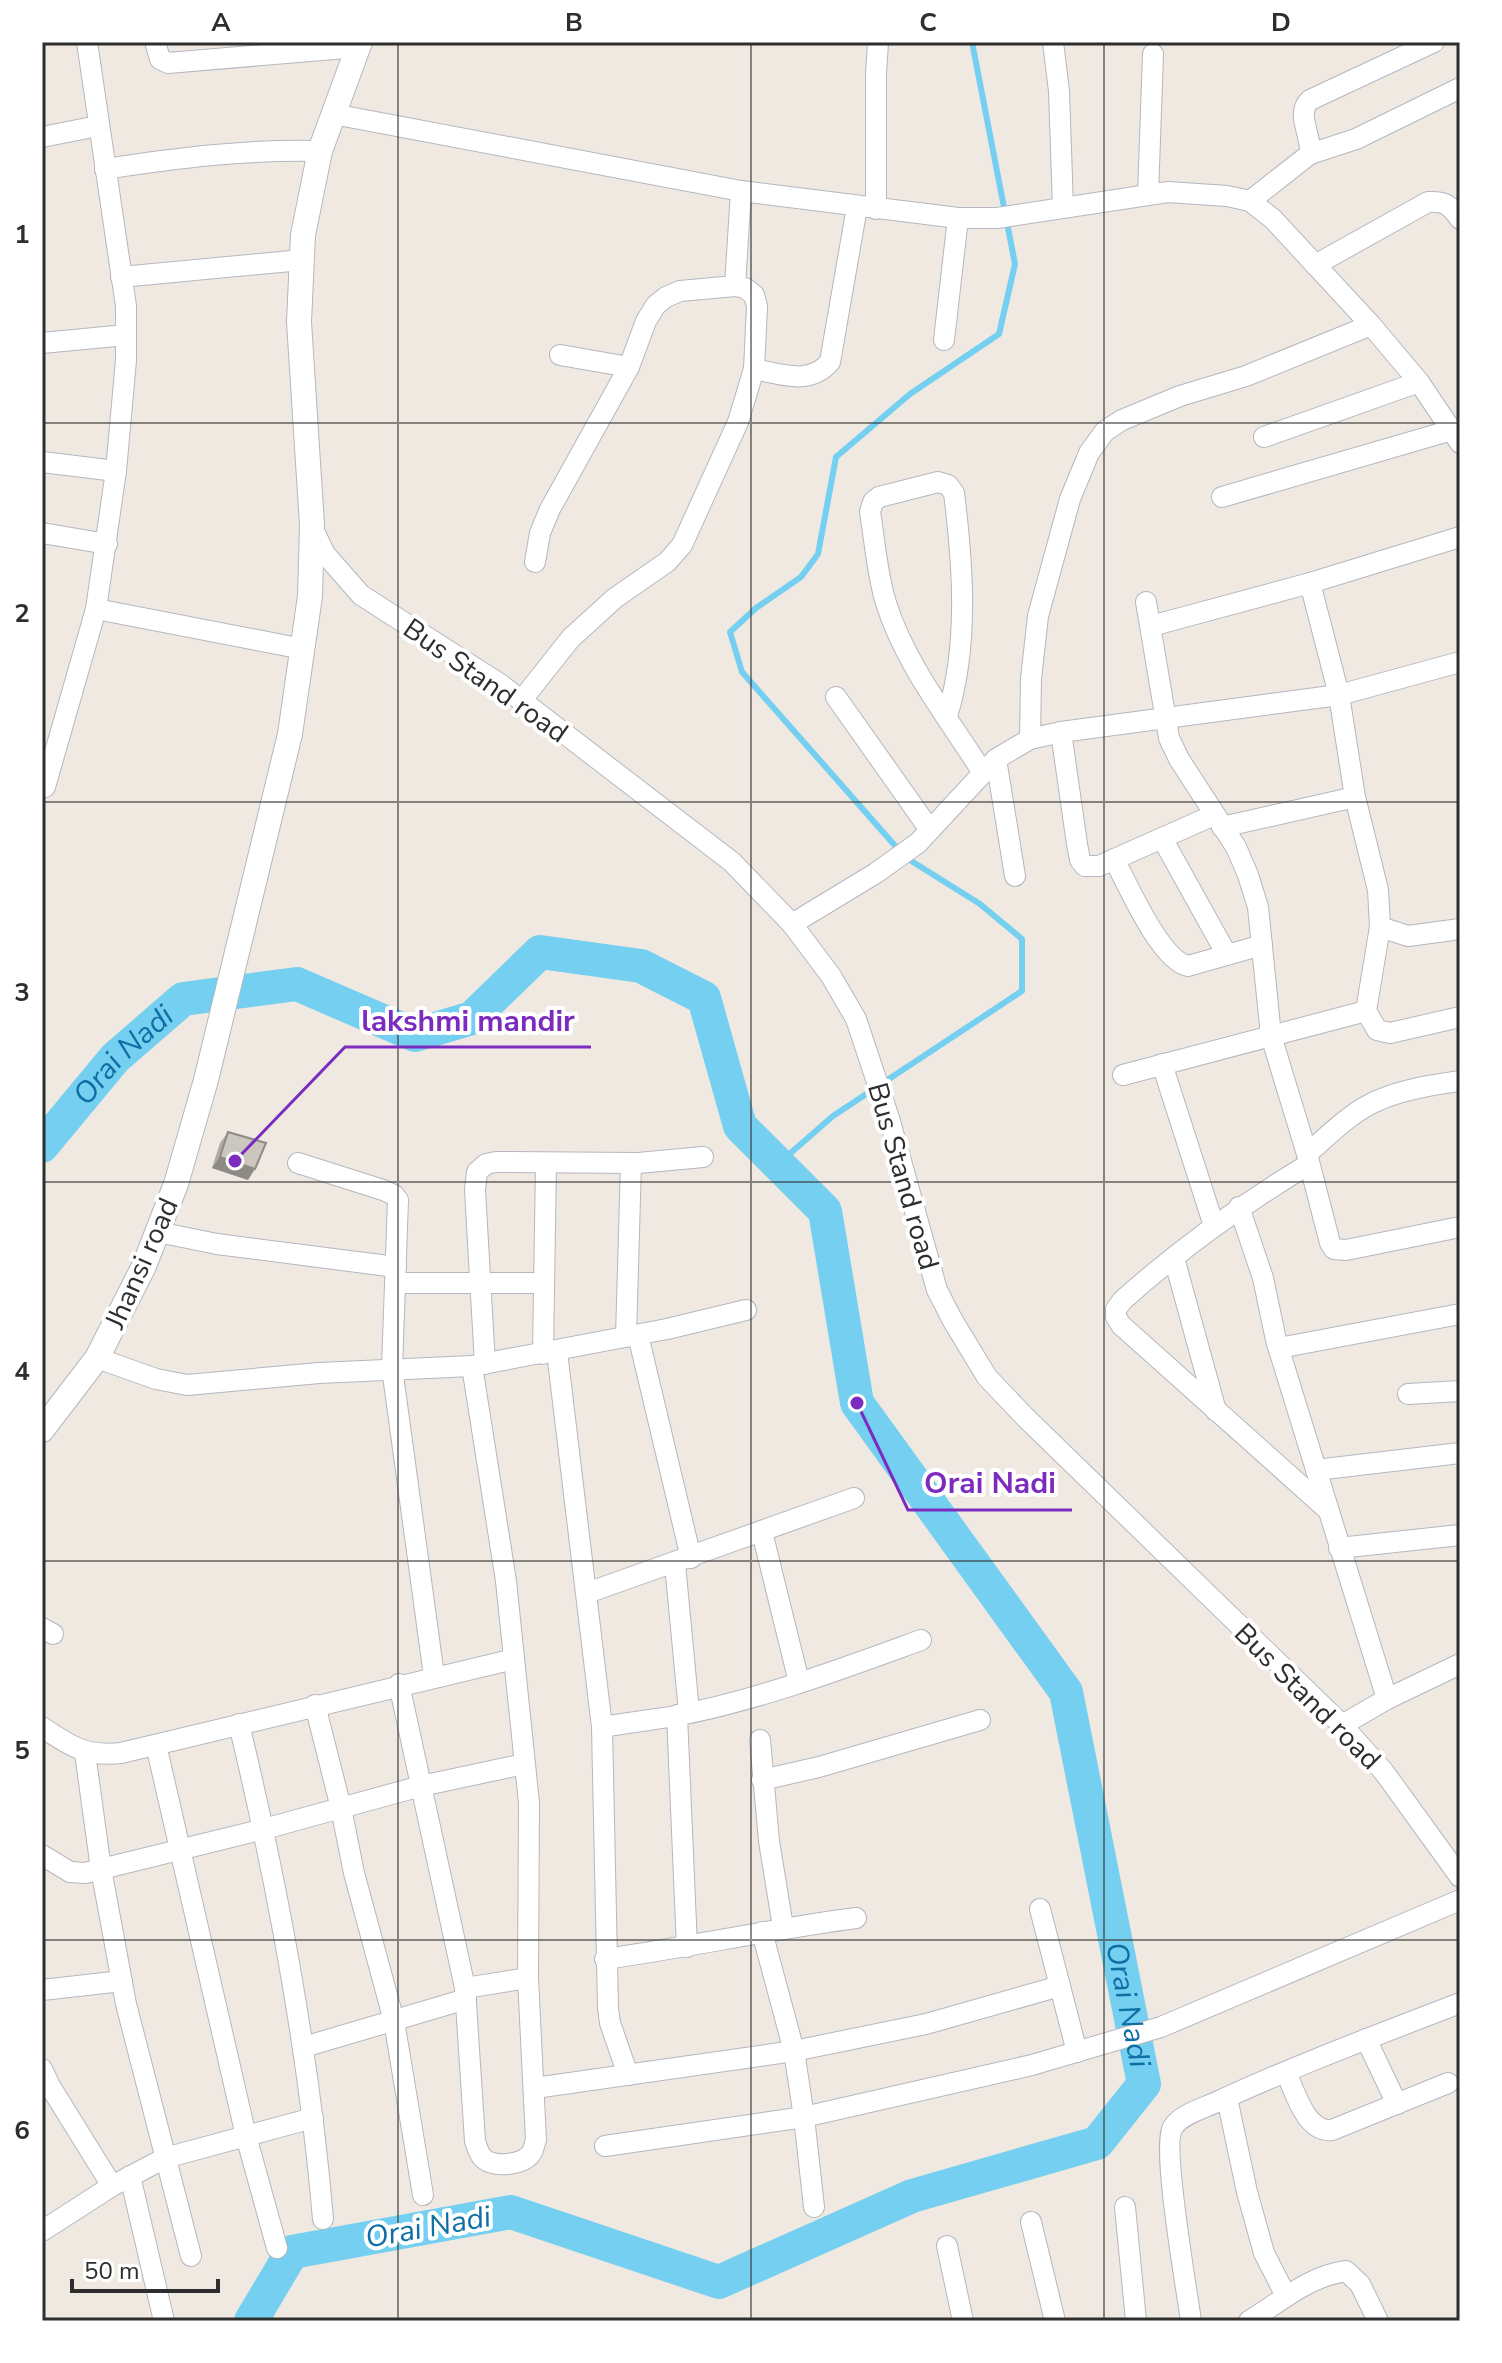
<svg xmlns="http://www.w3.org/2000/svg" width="1502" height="2363" viewBox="0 0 1502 2363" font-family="'Nunito Sans',sans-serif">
<rect width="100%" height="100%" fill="#efe9e1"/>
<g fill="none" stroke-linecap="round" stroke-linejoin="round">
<!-- stream -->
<polyline stroke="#75cff0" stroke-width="6" points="778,1164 833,1116 1022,991 1022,939 980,904 905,857 742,672 730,632 756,608 801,577 818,554 836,457 910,394 999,334 1015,264 972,42"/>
<!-- river -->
<path stroke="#75cff0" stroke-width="34" id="s1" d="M 42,1146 L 115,1058 L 183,999 L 297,984 L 415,1035 L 472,1018 L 540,952 L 641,966 L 704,998 L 740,1126 L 825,1211 L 857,1403 L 1066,1692 L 1144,2084 L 1097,2143 L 912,2196 L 719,2282 L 511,2212 L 292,2252 L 251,2321"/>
<defs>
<g id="minor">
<polyline points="155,42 160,59 168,63 358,47"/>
<polyline points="1053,42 1059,91 1063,208"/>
<polyline points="333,114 741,191 958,218 997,218 1168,192 1227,196 1250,201 1273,219 1371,325 1419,382 1460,443"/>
<polyline points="42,137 98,126"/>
<polyline points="1310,154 1356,139 1460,88"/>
<path d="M 105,169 C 177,158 247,149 320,151"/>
<polyline points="1148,195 1153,54"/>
<path d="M 1250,201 L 1310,154 C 1312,135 1295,114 1310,100 L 1434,42"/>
<polyline points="876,209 876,74 878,42"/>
<path d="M 1315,265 L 1428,202 C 1445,201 1450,205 1460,219"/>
<polyline points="121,277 302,260"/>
<polyline points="735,286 741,191"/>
<polyline points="944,340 958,218"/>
<polyline points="42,343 126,335"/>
<polyline points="560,355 629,367"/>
<path d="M 754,369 C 781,374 809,386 830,362 L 857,207"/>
<polyline points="1264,437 1419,382"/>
<polyline points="42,462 116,471"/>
<polyline points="1222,497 1452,430"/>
<polyline points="312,527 325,554 361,595 500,684 732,862 792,924 831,976 856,1019 889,1118 937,1290 953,1321 987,1377 1025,1417 1342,1725 1384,1772 1460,1877"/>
<polyline points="42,533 107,544"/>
<polyline points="1310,583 1339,695 1355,797 1378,890 1380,927 1366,1011 1377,1030 1390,1033 1460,1017"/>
<polyline points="1146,602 1169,738 1179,759 1236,847 1248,875 1258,907 1271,1036 1307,1154 1330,1243 1334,1249 1346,1250 1460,1227"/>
<polyline points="96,609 303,649"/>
<polyline points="1151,626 1310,583 1460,537"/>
<polyline points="836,697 930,830"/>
<polyline points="521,701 571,638 615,598 667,562 682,545 738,422 754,369 757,306 754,295 745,288 735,286 680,291 666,297 656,305 646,321 629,367 550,509 540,533 535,562"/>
<path d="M 947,716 C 969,646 963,565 954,493 L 948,485 L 938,482 L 879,497 L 873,502 L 870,512 C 875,542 877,574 886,603 C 905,664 949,719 983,773"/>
<polyline points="1061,732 1077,844 1080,860 1085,866 1099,866 1214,815"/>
<polyline points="1030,739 1031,679 1038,616 1070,499 1089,453 1105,431 1122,420 1180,396 1246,376 1371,325"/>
<polyline points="996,759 1015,876"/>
<polyline points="45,787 96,609 116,471 126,360 126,306 87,42"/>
<polyline points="1222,827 1355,797"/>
<polyline points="1162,838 1227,955"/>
<path d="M 1114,859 C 1128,885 1160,960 1188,966 L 1262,945"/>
<polyline points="792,924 876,873 918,843 996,759 1030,739 1061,732 1339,695 1460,662"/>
<polyline points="1380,927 1408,936 1460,929"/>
<polyline points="1162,1064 1214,1226"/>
<polyline points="1123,1075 1366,1011"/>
<path d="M 1307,1154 C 1329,1135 1352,1111 1379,1100 C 1404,1089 1433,1085 1460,1081"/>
<polyline points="298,1163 383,1190 394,1195 398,1200 392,1368 434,1676"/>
<path d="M 1309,1164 C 1243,1204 1181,1248 1123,1300 L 1116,1309 L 1116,1317 L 1121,1325 L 1328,1510"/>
<polyline points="1239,1207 1263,1278 1276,1340 1387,1699"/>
<polyline points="158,1232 217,1244 396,1267"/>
<polyline points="1174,1258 1216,1411"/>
<polyline points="395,1283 544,1283"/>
<polyline points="638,1335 691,1558"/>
<polyline points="626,1337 631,1163"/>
<polyline points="1279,1348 1460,1314"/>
<polyline points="557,1352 602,1727 608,2008 610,2023 628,2075"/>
<polyline points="543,1354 546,1163"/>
<polyline points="97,1358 156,1379 187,1385 319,1373 472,1366 667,1329 746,1310"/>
<polyline points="485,1364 475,1190 477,1172 486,1164 496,1162 638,1163 703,1157"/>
<polyline points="1408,1394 1460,1391"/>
<polyline points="1316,1470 1460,1453"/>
<polyline points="762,1532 799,1682"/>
<polyline points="1339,1548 1460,1535"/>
<polyline points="675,1564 689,1712"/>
<polyline points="587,1593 854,1498"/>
<polyline points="42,1628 53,1634"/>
<path d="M 399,1684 L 465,1988 L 475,2141 C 477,2147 479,2155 484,2159 C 495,2168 525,2165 532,2152 C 534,2149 534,2144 536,2140 L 528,1978 L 529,1803 L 506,1581 L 472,1366"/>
<polyline points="315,1705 341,1808 354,1873 394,2021 423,2195"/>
<polyline points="677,1715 687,1947"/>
<path d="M 239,1724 C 278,1887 309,2052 323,2219"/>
<polyline points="1342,1725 1387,1699 1460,1664"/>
<path d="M 42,1727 C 70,1746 86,1757 121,1753 L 514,1659"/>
<path d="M 602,1727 C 627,1723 651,1720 675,1716 C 759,1700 841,1669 921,1640"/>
<polyline points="760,1740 769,1841 783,1927"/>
<polyline points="156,1745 246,2136 277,2248"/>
<polyline points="85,1753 101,1869 126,2004 191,2256"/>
<polyline points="762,1780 819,1767 980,1720"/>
<polyline points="42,1855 70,1872 85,1873 264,1829 421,1786 524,1764"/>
<polyline points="1040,1909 1077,2052"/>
<polyline points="762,1932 794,2051 804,2117 814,2207"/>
<path d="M 605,1959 C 689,1947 772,1929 856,1918"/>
<polyline points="465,1988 528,1978"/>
<polyline points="42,1990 122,1981"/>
<polyline points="1366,2039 1397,2104"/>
<polyline points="304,2047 466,1999"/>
<polyline points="42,2069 50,2086 112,2186"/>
<path d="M 1286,2072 C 1295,2092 1306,2133 1332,2130 L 1448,2083"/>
<polyline points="535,2088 794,2051 926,2024 1060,1986"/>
<polyline points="1227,2098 1247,2192 1264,2253 1286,2296"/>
<polyline points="605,2146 804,2117 1032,2065 1161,2027 1460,1900"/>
<polyline points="130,2176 164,2321"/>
<polyline points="1125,2207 1136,2321"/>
<polyline points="1031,2222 1055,2321"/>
<polyline points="42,2231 112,2186 165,2158 313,2118"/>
<polyline points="947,2246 963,2321"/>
<path d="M 1191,2321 C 1187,2291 1161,2145 1173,2127 C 1182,2113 1208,2107 1221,2100 C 1299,2064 1380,2034 1460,2003"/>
<path d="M 1249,2321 C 1280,2302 1309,2276 1346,2271 L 1360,2284 L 1378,2321"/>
</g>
<polyline id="tertiary" points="42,1430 97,1358 144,1266 176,1184 206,1080 290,734 310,596 312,525 299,322 303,235 320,151 360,42"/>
</defs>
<!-- minor casing -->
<use href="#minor" stroke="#b4b7c1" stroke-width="22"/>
<!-- tertiary casing -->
<use href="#tertiary" stroke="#b4b7c1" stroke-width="26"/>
<!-- minor -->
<use href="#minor" stroke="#fff" stroke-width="20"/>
<!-- tertiary -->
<use href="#tertiary" stroke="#fff" stroke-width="24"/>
</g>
<!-- wall -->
<polygon fill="#afaba4" points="228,1132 248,1180 212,1168 220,1143"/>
<!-- shaded-wall -->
<polygon fill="#8e8b86" points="220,1157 255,1169 248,1180 212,1168"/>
<!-- building -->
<polygon fill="#cbc7bf" stroke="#8e8b86" stroke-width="2" points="228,1132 266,1143 255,1169 220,1157"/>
<!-- grid -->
<path fill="none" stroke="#2e2e2e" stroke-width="2" stroke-opacity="0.55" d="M 398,42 L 398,2321M 751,42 L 751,2321M 1104,42 L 1104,2321M 42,423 L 1460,423M 42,802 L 1460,802M 42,1182 L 1460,1182M 42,1561 L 1460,1561M 42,1940 L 1460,1940"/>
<g text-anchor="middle" stroke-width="8" stroke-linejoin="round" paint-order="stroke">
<!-- street labels -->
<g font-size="28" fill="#2e2e2e" stroke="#fff">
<text transform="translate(486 680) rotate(35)" y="10">Bus Stand road</text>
<text transform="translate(904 1176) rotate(74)" y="10">Bus Stand road</text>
<text transform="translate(141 1263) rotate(-66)" y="10">Jhansi road</text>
<text transform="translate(1308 1696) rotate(45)" y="10">Bus Stand road</text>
</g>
<!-- water labels -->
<g font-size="30" font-style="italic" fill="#0d6fa3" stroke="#fff">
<text dy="10" stroke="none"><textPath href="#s1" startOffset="122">Orai Nadi</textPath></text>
<text dy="10" stroke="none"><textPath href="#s1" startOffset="1898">Orai Nadi</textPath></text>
<text transform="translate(428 2227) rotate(-10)" y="10">Orai Nadi</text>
</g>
</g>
<!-- callouts -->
<path fill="none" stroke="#7b2cbf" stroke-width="3" d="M235 1161L345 1047H591M857 1403L908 1510H1072"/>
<g fill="#7b2cbf" stroke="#fff" stroke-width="3">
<circle cx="235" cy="1161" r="8"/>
<circle cx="857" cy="1403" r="8"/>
</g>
<g font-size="30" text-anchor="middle" font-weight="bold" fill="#7b2cbf" stroke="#fff" stroke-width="8" stroke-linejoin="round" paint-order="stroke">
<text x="468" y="1031">lakshmi mandir</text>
<text x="990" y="1493">Orai Nadi</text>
</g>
<!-- border -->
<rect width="1502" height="2363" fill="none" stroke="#ffffff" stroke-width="88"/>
<!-- scale -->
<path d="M72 2279v12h146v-12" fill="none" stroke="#2e2e2e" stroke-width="4"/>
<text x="84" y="2279" font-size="24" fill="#2e2e2e" stroke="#ffffff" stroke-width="6" paint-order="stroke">50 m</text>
<rect x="44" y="44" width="1414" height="2275" fill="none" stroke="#2e2e2e" stroke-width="3"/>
<g font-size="26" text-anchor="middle" font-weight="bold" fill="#2e2e2e">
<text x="221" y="31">A</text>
<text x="574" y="31">B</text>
<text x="928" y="31">C</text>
<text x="1281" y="31">D</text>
<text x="22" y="243">1</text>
<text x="22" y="622">2</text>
<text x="22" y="1001">3</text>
<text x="22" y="1380">4</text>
<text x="22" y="1759">5</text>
<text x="22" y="2139">6</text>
</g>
</svg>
